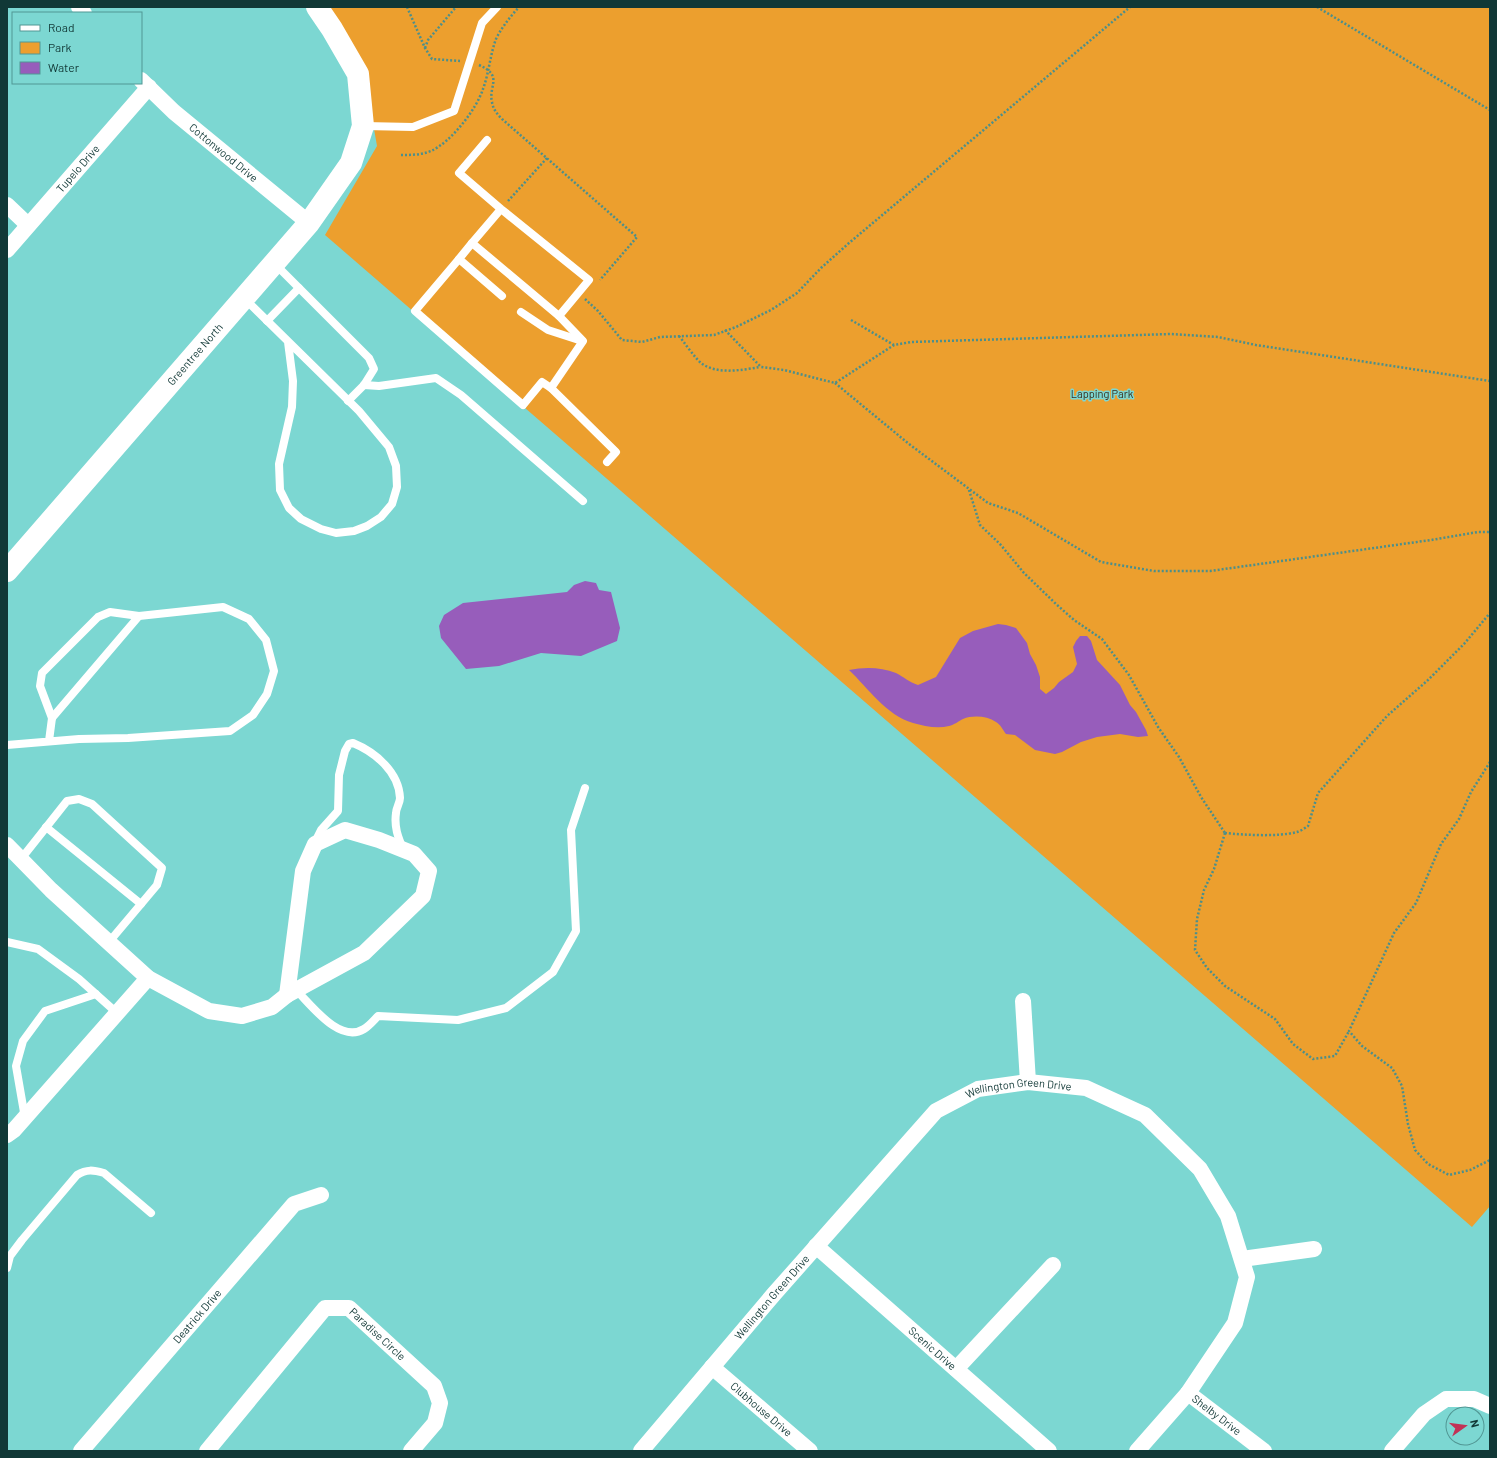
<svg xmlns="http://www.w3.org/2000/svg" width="1497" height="1458" viewBox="0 0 1497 1458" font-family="Barlow,sans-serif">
<rect width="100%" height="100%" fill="#7cd7d2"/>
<!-- green -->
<polygon fill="#ec9f2e" points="322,7 1490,7 1490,1206 1472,1227 325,235 377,146 366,83"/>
<!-- water -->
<g fill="#975dbb">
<polygon points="585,581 596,583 599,590 611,592 620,628 617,641 581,656 541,653 499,666 466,669 441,638 439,626 444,615 463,603 567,592 574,585"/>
<path d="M 998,624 L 1006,625 L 1016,628 L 1027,643 L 1030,654 L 1036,665 L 1040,677 L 1040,689 L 1046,694 L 1054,688 L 1059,682 L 1073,672 L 1077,664 L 1073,647 L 1076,641 L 1080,636 L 1087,636 L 1091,641 L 1097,660 L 1120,685 L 1130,705 L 1136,712 L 1146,730 L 1148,736 L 1138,737 L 1120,734 L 1097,737 L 1081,742 L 1062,752 L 1055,754 L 1035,750 L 1015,735 L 1006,734 C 1003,730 1000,724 996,722 C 987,716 973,715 963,719 C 959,721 954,725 949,726 C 937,729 924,726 913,723 C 886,715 868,688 849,670 C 864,667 881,667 896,673 C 904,677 909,682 918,685 L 936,677 L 960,638 L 973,631 Z"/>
</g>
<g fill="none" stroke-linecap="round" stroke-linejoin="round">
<!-- path -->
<g stroke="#4c8f8b" stroke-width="2.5" stroke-dasharray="2 2" stroke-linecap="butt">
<polyline points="407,7 425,48 432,59 460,61"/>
<polyline points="1317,7 1490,110"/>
<polyline points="425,48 428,40 456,7"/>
<path d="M 479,65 C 504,76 488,86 492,102 C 493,109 497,114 502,119 L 637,237 L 600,280"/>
<path d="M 401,155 C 411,155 421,155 431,151 C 451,142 476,110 483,89 C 489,73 490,55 496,39 C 502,27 510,17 519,7"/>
<polyline points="508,201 547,158"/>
<polyline points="585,299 598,311 622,340 642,342 660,337 714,335 736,327 771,310 797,293 821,268 849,243 1130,7"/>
<polyline points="851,320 894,345 911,342 1171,334 1218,337 1256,345 1490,381"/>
<polyline points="725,330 761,367 784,370 835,383 894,345"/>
<path d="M 679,336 C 684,342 695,358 701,363 C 717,375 742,370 760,367"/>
<polyline points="835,383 909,444 988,503 1018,513 1101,562 1154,571 1210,571 1431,540 1478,532 1490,532"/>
<polyline points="969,490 980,525 1000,544 1024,573 1056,604 1074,620 1102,639 1129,675 1158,727 1179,757 1201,797 1225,833"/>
<polyline points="1490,762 1471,792 1459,819 1441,844 1416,903 1394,933 1349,1031 1362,1046 1392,1068 1402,1086 1408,1124 1415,1150 1428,1164 1449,1175 1470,1170 1490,1160"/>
<path d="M 1225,833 C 1245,835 1278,837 1297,832 C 1301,831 1305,828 1308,826 L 1318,793 L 1387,716 L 1428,680 L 1464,644 L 1490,613"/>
<polyline points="1225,833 1214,869 1204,890 1197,919 1195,950 1207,968 1225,986 1275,1019 1293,1044 1313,1059 1335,1056 1349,1031"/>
</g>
<!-- lane -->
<g stroke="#fff" stroke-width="8">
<polyline points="364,126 413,127 454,111 482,23 497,7"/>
<polyline points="487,140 459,173 501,209 589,280 559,316 472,243 501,209"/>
<polyline points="472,243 459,259 502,296"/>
<polyline points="459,259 415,311 523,405 542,382 551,388 616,452 607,462"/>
<polyline points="275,264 369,358 374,369 364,385 348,401"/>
<polyline points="245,299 359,411 389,447 396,466 397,487 392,504 381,517 367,526 354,531 336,533 321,529 301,519 289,508 280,490 279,464 292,407 293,381 288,342"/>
<polyline points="521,312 548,330 582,341"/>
<polyline points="267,321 299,288"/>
<polyline points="364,385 379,386 436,378 461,395 583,501"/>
<polyline points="551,388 583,341 559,316"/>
<polyline points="52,718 40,686 42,673 98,617 110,612 139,616"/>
<polyline points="7,745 79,739 128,738 230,731 253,715 267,694 274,671 266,640 249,619 223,607 139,616 52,718 49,741"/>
<polyline points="46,827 141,904"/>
<path d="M 315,842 L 321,830 L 338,811 L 339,775 L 345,751 L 349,744 L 353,743 C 375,752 399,772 400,798 C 400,803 396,808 396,813 C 394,827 398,837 403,849"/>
<polyline points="21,859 67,801 79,799 92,804 162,868 157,885 109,942"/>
<polyline points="7,942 38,949 79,979 117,1013"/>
<path d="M 296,990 C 312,1006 340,1044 364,1029 C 369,1026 374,1020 378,1016 L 458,1020 L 506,1008 L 553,972 L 576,931 L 571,830 L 585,788"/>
<polyline points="25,1118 16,1066 23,1041 45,1011 96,994"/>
<path d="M 7,1268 L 10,1256 L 22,1240 L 77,1175 C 87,1169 93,1170 104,1173 L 151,1213"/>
</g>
<!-- street -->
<g stroke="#fff" stroke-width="16">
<polyline points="79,7 84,13"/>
<path id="s1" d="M 141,80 L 174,112 L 309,223"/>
<polyline points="7,205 28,225"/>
<path id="s2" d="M 7,250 L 149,87"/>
<polygon points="345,830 379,840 414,854 429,871 423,896 364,953 287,995 303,871 315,844"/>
<polyline points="7,845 51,890 148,978 209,1011 242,1016 272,1007 287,995"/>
<polyline points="1023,1001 1028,1082"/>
<polyline points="7,1135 14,1130 148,978"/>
<path id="s3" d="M 816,1246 L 1049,1451"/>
<polyline points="1242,1259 1314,1249"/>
<path id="s4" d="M 712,1367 L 810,1451"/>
<polyline points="956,1369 1053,1265"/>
<path id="s5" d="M 1188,1393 L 1264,1451"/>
<path id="s6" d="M 81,1451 L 294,1204 L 321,1195"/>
<path id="s7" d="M 207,1451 L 325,1308 L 349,1308 L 434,1386 L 440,1403 L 435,1423 L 411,1451"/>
<path id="s8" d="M 641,1451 L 774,1294 L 936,1111 L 978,1089 L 1028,1082 L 1086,1088 L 1145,1115 L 1200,1169 L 1228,1216 L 1247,1277 L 1235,1323 L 1188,1393 L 1137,1451"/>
<polyline points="1392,1451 1424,1414 1446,1399 1474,1399 1490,1406"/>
</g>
<!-- secondary -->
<path stroke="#fff" stroke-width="22" id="s9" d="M 7,571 L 309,223 L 351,163 L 363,126 L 358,74 L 332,29 L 317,7"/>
</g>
<g text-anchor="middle" stroke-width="3" stroke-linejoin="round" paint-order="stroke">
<!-- street labels -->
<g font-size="11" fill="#113836" stroke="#7cd7d2">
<text dy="4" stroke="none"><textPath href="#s1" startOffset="110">Cottonwood Drive</textPath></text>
<text dy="4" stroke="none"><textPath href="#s2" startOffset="108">Tupelo Drive</textPath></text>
<text dy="4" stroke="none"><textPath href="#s9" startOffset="287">Greentree North</textPath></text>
<text dy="4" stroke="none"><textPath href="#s8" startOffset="538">Wellington Green Drive</textPath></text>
<text dy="4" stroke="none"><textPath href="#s8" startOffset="202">Wellington Green Drive</textPath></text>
<text dy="4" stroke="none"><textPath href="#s6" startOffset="178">Deatrick Drive</textPath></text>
<text dy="4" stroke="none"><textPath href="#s7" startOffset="248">Paradise Circle</textPath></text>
<text dy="4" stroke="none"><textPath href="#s3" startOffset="155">Scenic Drive</textPath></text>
<text dy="4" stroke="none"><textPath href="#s4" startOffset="65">Clubhouse Drive</textPath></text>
<text dy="4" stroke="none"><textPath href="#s5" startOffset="36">Shelby Drive</textPath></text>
</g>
<!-- park labels -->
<g font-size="11" fill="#3b2c1b" stroke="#7cd7d2">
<text x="1102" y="398">Lapping Park</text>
</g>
</g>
<!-- border -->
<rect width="1497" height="1458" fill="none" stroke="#113836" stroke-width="16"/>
<!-- legend -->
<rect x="12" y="12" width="130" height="72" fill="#7cd7d2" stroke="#519794"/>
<rect x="20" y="25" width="20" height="6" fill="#ffffff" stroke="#519794"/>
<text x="48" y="32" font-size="12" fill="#113836">Road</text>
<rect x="20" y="42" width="20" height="12" fill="#ec9f2e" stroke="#519794"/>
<text x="48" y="52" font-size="12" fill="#113836">Park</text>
<rect x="20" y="62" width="20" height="12" fill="#975dbb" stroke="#519794"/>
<text x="48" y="72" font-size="12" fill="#113836">Water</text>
<!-- north arrow -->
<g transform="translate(1465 1426) rotate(76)"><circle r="19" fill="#7cd7d2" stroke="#519794"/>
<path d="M0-3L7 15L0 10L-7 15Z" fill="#c23256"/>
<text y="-6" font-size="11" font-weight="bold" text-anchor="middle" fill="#113836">N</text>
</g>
</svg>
